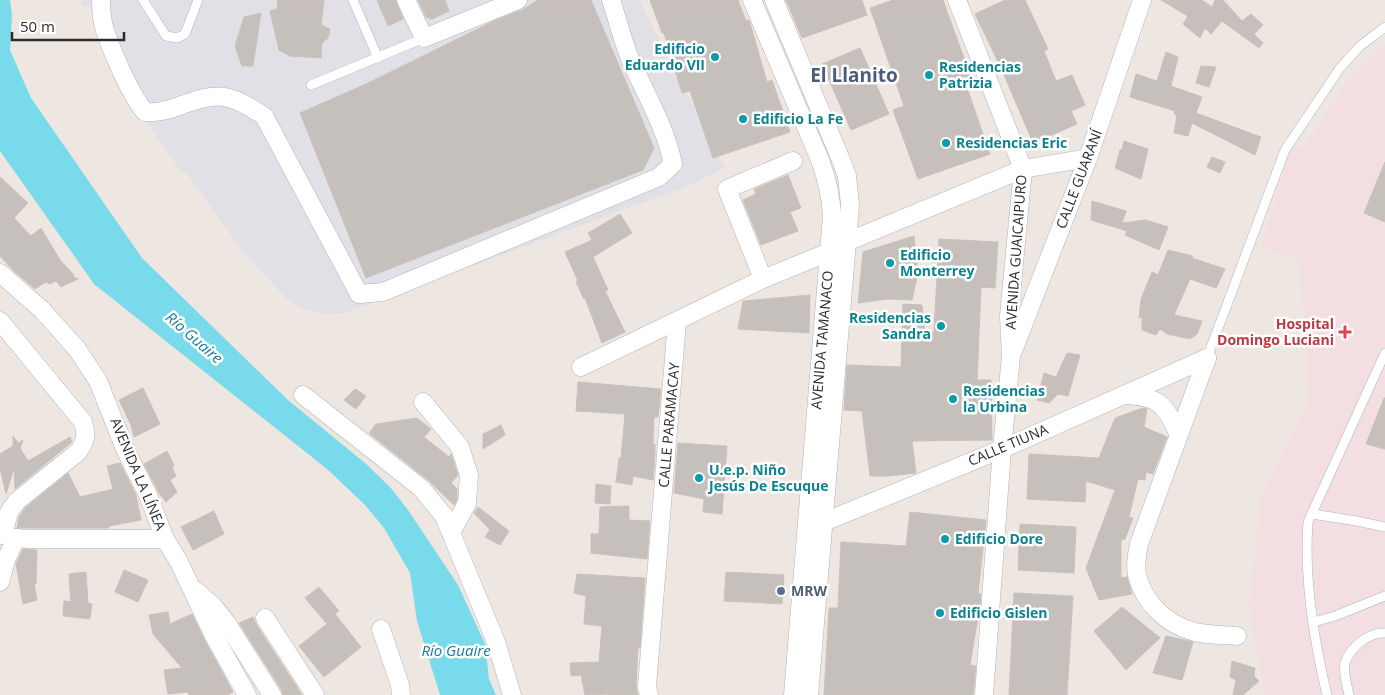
<svg xmlns="http://www.w3.org/2000/svg" width="1385" height="695" viewBox="0 0 1385 695" font-family="'Open Sans',sans-serif">
<rect width="100%" height="100%" fill="#eee6e0"/>
<!-- industrial -->
<polygon fill="#e1e0e7" points="82,0 639,0 725,168 693,184 345,313 324,314 300,308 285,297 241,249 188,175 178,167 144,118 97,7 82,6"/>
<!-- medical -->
<polygon fill="#f3dee2" points="1385,46 1385,695 1265,695 1249,605 1262,493 1309,404 1300,261 1261,246 1289,153 1307,143 1346,83 1376,51"/>
<!-- water -->
<polygon fill="#78daea" points="0,0 10,0 12,15 10,50 31,98 142,258 288,400 365,463 390,487 408,510 458,585 464,598 485,644 489,679 496,695 440,695 417,621 410,573 384,528 365,505 327,469 94,284 0,151"/>
<!-- building -->
<g fill="#c6c0bc" stroke="#c9c2b9">
<polygon points="278,0 324,0 321,25 330,29 328,38 322,43 321,58 290,56 279,50 270,11 277,9"/>
<polygon points="377,0 396,0 403,19 388,26"/>
<polygon points="418,0 445,0 449,11 432,19 426,17"/>
<polygon points="538,0 591,0 654,148 643,170 366,278 300,113 366,84 498,19 522,10"/>
<polygon points="650,0 738,0 746,21 749,20 750,23 767,82 772,80 790,132 713,158 690,91 682,93 664,33 662,33"/>
<polygon points="786,0 862,0 867,15 802,38"/>
<polygon points="893,0 943,0 974,86 967,88 990,154 918,179 893,110 904,106 870,8"/>
<polygon points="1005,0 1025,0 1048,49 1044,51 1056,81 1072,75 1085,105 1071,111 1077,124 1033,143 1002,70 975,14"/>
<polygon points="1161,0 1202,0 1212,7 1215,0 1223,0 1242,21 1251,14 1263,25 1254,34 1263,43 1259,48 1222,21 1211,34 1205,28 1200,38 1183,24 1188,16"/>
<polygon points="261,13 253,66 242,66 235,46 244,17"/>
<polygon points="860,48 889,114 851,130 822,64"/>
<polygon points="1166,52 1178,57 1171,86 1202,97 1196,113 1261,137 1255,155 1192,123 1188,136 1174,133 1177,115 1174,114 1175,111 1130,97 1136,74 1157,81"/>
<polygon points="1201,66 1216,67 1209,87 1196,83"/>
<polygon points="1124,141 1148,149 1141,179 1115,168 1120,150 1122,150"/>
<polygon points="1212,157 1225,162 1220,173 1207,167"/>
<polygon points="1385,162 1385,222 1364,213"/>
<polygon points="788,175 801,208 790,212 798,231 761,245 743,200 756,194 754,189"/>
<polygon points="0,177 28,203 14,218 31,236 41,228 60,260 74,275 72,276 78,279 61,287 56,281 50,284 46,282 35,289 14,271 0,256"/>
<polygon points="1092,201 1126,211 1122,223 1146,220 1168,227 1159,250 1125,235 1127,231 1091,220"/>
<polygon points="620,214 632,233 593,257 608,290 605,291 625,332 602,343 585,298 584,299 576,282 578,281 565,252 592,240 588,233"/>
<polygon points="914,236 918,273 912,300 888,299 858,303 863,252"/>
<polygon points="939,239 998,242 995,288 981,287 977,380 991,380 992,440 912,441 916,473 889,476 870,476 862,411 844,410 847,365 901,367 903,304 922,305 925,332 934,332"/>
<polygon points="1168,250 1193,256 1192,258 1225,269 1216,288 1190,279 1174,315 1202,321 1197,334 1190,339 1167,334 1160,329 1156,335 1142,330 1142,317 1139,318 1141,299 1152,272 1158,275"/>
<polygon points="810,295 809,333 738,329 743,301"/>
<polygon points="1067,353 1080,355 1068,396 1058,394 1049,403 1037,400 1044,373 1056,377"/>
<polygon points="578,382 661,389 658,417 654,417 653,444 655,444 655,454 653,480 633,476 632,485 616,482 619,458 621,458 625,414 576,411"/>
<polygon points="143,388 160,424 134,437 131,425 119,400"/>
<polygon points="355,389 366,396 356,409 344,400"/>
<polygon points="1384,398 1385,398 1385,449 1366,444"/>
<polygon points="1143,408 1147,409 1144,427 1167,437 1153,474 1146,472 1145,480 1138,479 1129,517 1133,518 1125,539 1121,540 1121,578 1127,577 1132,594 1099,600 1086,568 1115,490 1086,481 1085,502 1027,499 1029,454 1099,458 1115,418"/>
<polygon points="417,418 431,429 424,437 449,457 451,454 458,475 451,483 457,489 457,500 454,505 428,480 369,433 376,424"/>
<polygon points="501,425 505,435 483,449 483,434"/>
<polygon points="13,436 18,443 23,440 20,448 28,461 70,437 72,442 15,489 14,468 6,494 0,468 0,454 13,446"/>
<polygon points="678,443 727,446 722,514 703,512 704,499 674,493"/>
<polygon points="167,451 174,465 172,468 176,476 170,480 177,492 166,502 159,493 144,464"/>
<polygon points="120,463 136,495 141,520 109,526 109,528 17,528 19,517 25,508 68,473 80,497 113,489 107,466"/>
<polygon points="596,484 611,486 610,504 595,503"/>
<polygon points="629,506 629,520 650,521 647,559 591,553 591,534 599,534 600,507"/>
<polygon points="478,507 509,531 500,545 485,537 490,530 474,513"/>
<polygon points="214,511 224,534 193,550 181,527"/>
<polygon points="910,512 986,520 978,594 981,594 980,605 970,665 976,666 973,695 824,695 829,608 838,608 841,542 906,546"/>
<polygon points="1020,524 1076,527 1074,573 1018,570"/>
<polygon points="23,549 37,550 36,584 34,584 37,600 23,604 16,564"/>
<polygon points="124,570 148,580 138,602 115,592"/>
<polygon points="86,572 88,603 92,604 90,619 63,616 64,601 71,602 69,574"/>
<polygon points="726,572 784,575 782,604 724,601"/>
<polygon points="577,574 645,578 640,648 638,648 636,686 638,695 609,695 608,694 585,695 581,675 571,676 570,663 599,662 602,626 584,624 586,596 574,593"/>
<polygon points="319,587 339,611 335,614 361,647 324,677 299,646 327,624 305,598"/>
<polygon points="1014,593 1073,596 1067,695 1009,695"/>
<polygon points="1122,607 1160,638 1126,670 1094,631"/>
<polygon points="168,612 170,624 192,614 204,639 233,692 227,695 189,695 188,692 168,694 164,670 182,668 153,634 149,615"/>
<polygon points="253,617 256,624 302,695 283,695 281,689 239,623"/>
<polygon points="1166,636 1193,642 1182,680 1153,673"/>
<polygon points="1232,661 1255,668 1254,676 1259,681 1243,695 1233,695 1236,680 1230,677"/>
</g>
<g fill="none" stroke-linecap="round" stroke-linejoin="round">
<defs>
<g id="service">
<polyline points="143,0 166,36 177,38 185,34 198,0"/>
<polyline points="353,0 378,58"/>
<polyline points="311,85 424,38"/>
<polyline points="1207,358 1285,150 1340,68 1360,46 1385,27"/>
<polyline points="1312,514 1357,521 1385,527"/>
<polyline points="1314,622 1335,616 1385,596"/>
<path d="M 1327,695 C 1314,641 1304,578 1308,522 L 1385,353"/>
<path d="M 1349,695 C 1347,685 1343,673 1345,663 C 1350,647 1369,632 1385,633"/>
</g>
<g id="minor">
<path d="M 101,0 C 101,10 102,21 105,31 C 113,54 130,94 145,112 C 159,113 167,110 179,106 C 219,91 228,93 264,116 L 359,294 L 383,292 L 659,177 L 673,164 C 665,125 644,92 629,56 C 622,38 617,18 611,0"/>
<polyline points="406,0 424,38 518,0"/>
<path d="M 752,0 L 820,160 C 827,179 831,196 832,216 L 793,695"/>
<polyline points="774,0 841,160 847,176 850,205 809,695"/>
<polyline points="957,0 1023,169 1009,316 1011,356 1002,449 984,695"/>
<polyline points="849,241 1023,169 1088,158"/>
<polyline points="0,273 42,310 77,349 98,381 125,449 148,495 165,539 179,562 213,634 247,695"/>
<polyline points="763,279 727,189 793,161"/>
<path d="M 0,321 L 83,422 C 87,435 86,441 78,452 L 17,501 L 9,512 L 3,535"/>
<polyline points="1013,351 1088,158 1142,0"/>
<path d="M 1207,358 L 1139,544 C 1137,554 1135,564 1137,575 C 1144,603 1167,625 1195,632 C 1208,635 1223,635 1237,636"/>
<polyline points="581,367 763,279 829,252"/>
<polyline points="303,395 421,488 444,516 496,642 512,695"/>
<path d="M 1125,395 C 1158,396 1165,404 1178,433"/>
<polyline points="423,402 460,447 469,475 467,503 451,533"/>
<polyline points="814,523 824,522 1002,449 1207,358"/>
<polyline points="0,534 14,538 30,539 165,539"/>
<polyline points="0,582 6,560 16,538"/>
<polyline points="196,591 214,607 226,622 272,695"/>
<polyline points="265,618 315,695"/>
<polyline points="381,629 400,685 401,695"/>
<polyline points="649,695 647,687 677,321"/>
</g>
</defs>
<!-- service casing -->
<use href="#service" stroke="#b0b4bc" stroke-width="10"/>
<!-- minor casing -->
<use href="#minor" stroke="#b0b4bc" stroke-width="19"/>
<!-- service -->
<use href="#service" stroke="#fff" stroke-width="9"/>
<!-- minor -->
<use href="#minor" stroke="#fff" stroke-width="18"/>
</g>
<!-- markers -->
<g fill="#0f9aa8" stroke="#fff" stroke-width="2">
<circle cx="715" cy="57" r="5"/>
<circle cx="929" cy="75" r="5"/>
<circle cx="743" cy="119" r="5"/>
<circle cx="946" cy="143" r="5"/>
<circle cx="890" cy="263" r="5"/>
<circle cx="941" cy="326" r="5"/>
<circle cx="953" cy="399" r="5"/>
<circle cx="699" cy="478" r="5"/>
<circle cx="945" cy="539" r="5"/>
<circle cx="940" cy="613" r="5"/>
</g>
<path fill="#e0444e" stroke="#fff" stroke-width="2" d="M1342.5 324.5h5v5h5v5h-5v5h-5v-5h-5v-5h5z"/>
<circle fill="#5c6f8a" stroke="#fff" stroke-width="2" cx="781" cy="591" r="5"/>
<g text-anchor="middle" stroke-width="5" stroke-linejoin="round" paint-order="stroke">
<!-- culture labels -->
<g font-size="14" font-weight="bold" fill="#0d838f" stroke="#fff" text-anchor="start">
<text x="705" y="54" text-anchor="end">Edificio<tspan x="705" dy="16">Eduardo VII</tspan></text>
<text x="939" y="72">Residencias<tspan x="939" dy="16">Patrizia</tspan></text>
<text x="753" y="124">Edificio La Fe</text>
<text x="956" y="148">Residencias Eric</text>
<text x="900" y="260">Edificio<tspan x="900" dy="16">Monterrey</tspan></text>
<text x="931" y="323" text-anchor="end">Residencias<tspan x="931" dy="16">Sandra</tspan></text>
<text x="963" y="396">Residencias<tspan x="963" dy="16">la Urbina</tspan></text>
<text x="709" y="475">U.e.p. Niño<tspan x="709" dy="16">Jesús De Escuque</tspan></text>
<text x="955" y="544">Edificio Dore</text>
<text x="950" y="618">Edificio Gislen</text>
</g>
<!-- street labels -->
<g font-size="14" fill="#2d2d2d" stroke="#fff">
<text transform="translate(1079 179) rotate(-69)" y="5">CALLE GUARANÍ</text>
<text transform="translate(1016 252) rotate(-86)" y="5">AVENIDA GUAICAIPURO</text>
<text transform="translate(822 340) rotate(-85)" y="5">AVENIDA TAMANACO</text>
<text transform="translate(669 425) rotate(-85)" y="5">CALLE PARAMACAY</text>
<text transform="translate(1008 445) rotate(-23)" y="5">CALLE TIUNA</text>
<text transform="translate(138 474) rotate(67)" y="5">AVENIDA LA LÍNEA</text>
</g>
<!-- health labels -->
<g font-size="14" font-weight="bold" fill="#be3a42" stroke="#fff" text-anchor="end">
<text x="1334" y="329">Hospital<tspan x="1334" dy="16">Domingo Luciani</tspan></text>
</g>
<!-- service labels -->
<g font-size="14" font-weight="bold" fill="#4e5e75" stroke="#fff" text-anchor="start">
<text x="791" y="596">MRW</text>
</g>
<!-- water labels -->
<g font-size="15" font-style="italic" fill="#137c9b" stroke="#fff">
<text transform="translate(194 338) rotate(41)" y="5">Río Guaire</text>
<text x="456" y="656">Río Guaire</text>
</g>
<!-- district labels -->
<g font-size="19" font-weight="bold" fill="#4e5c7c" stroke="#fff">
<text x="854" y="82">El Llanito</text>
</g>
</g>
<!-- scale -->
<path d="M12 32v8h112v-8" fill="none" stroke="#2d2d2d" stroke-width="2.5"/>
<text x="20" y="32" font-size="15" fill="#2d2d2d" stroke="#ffffff" stroke-width="4" paint-order="stroke">50 m</text>
</svg>
